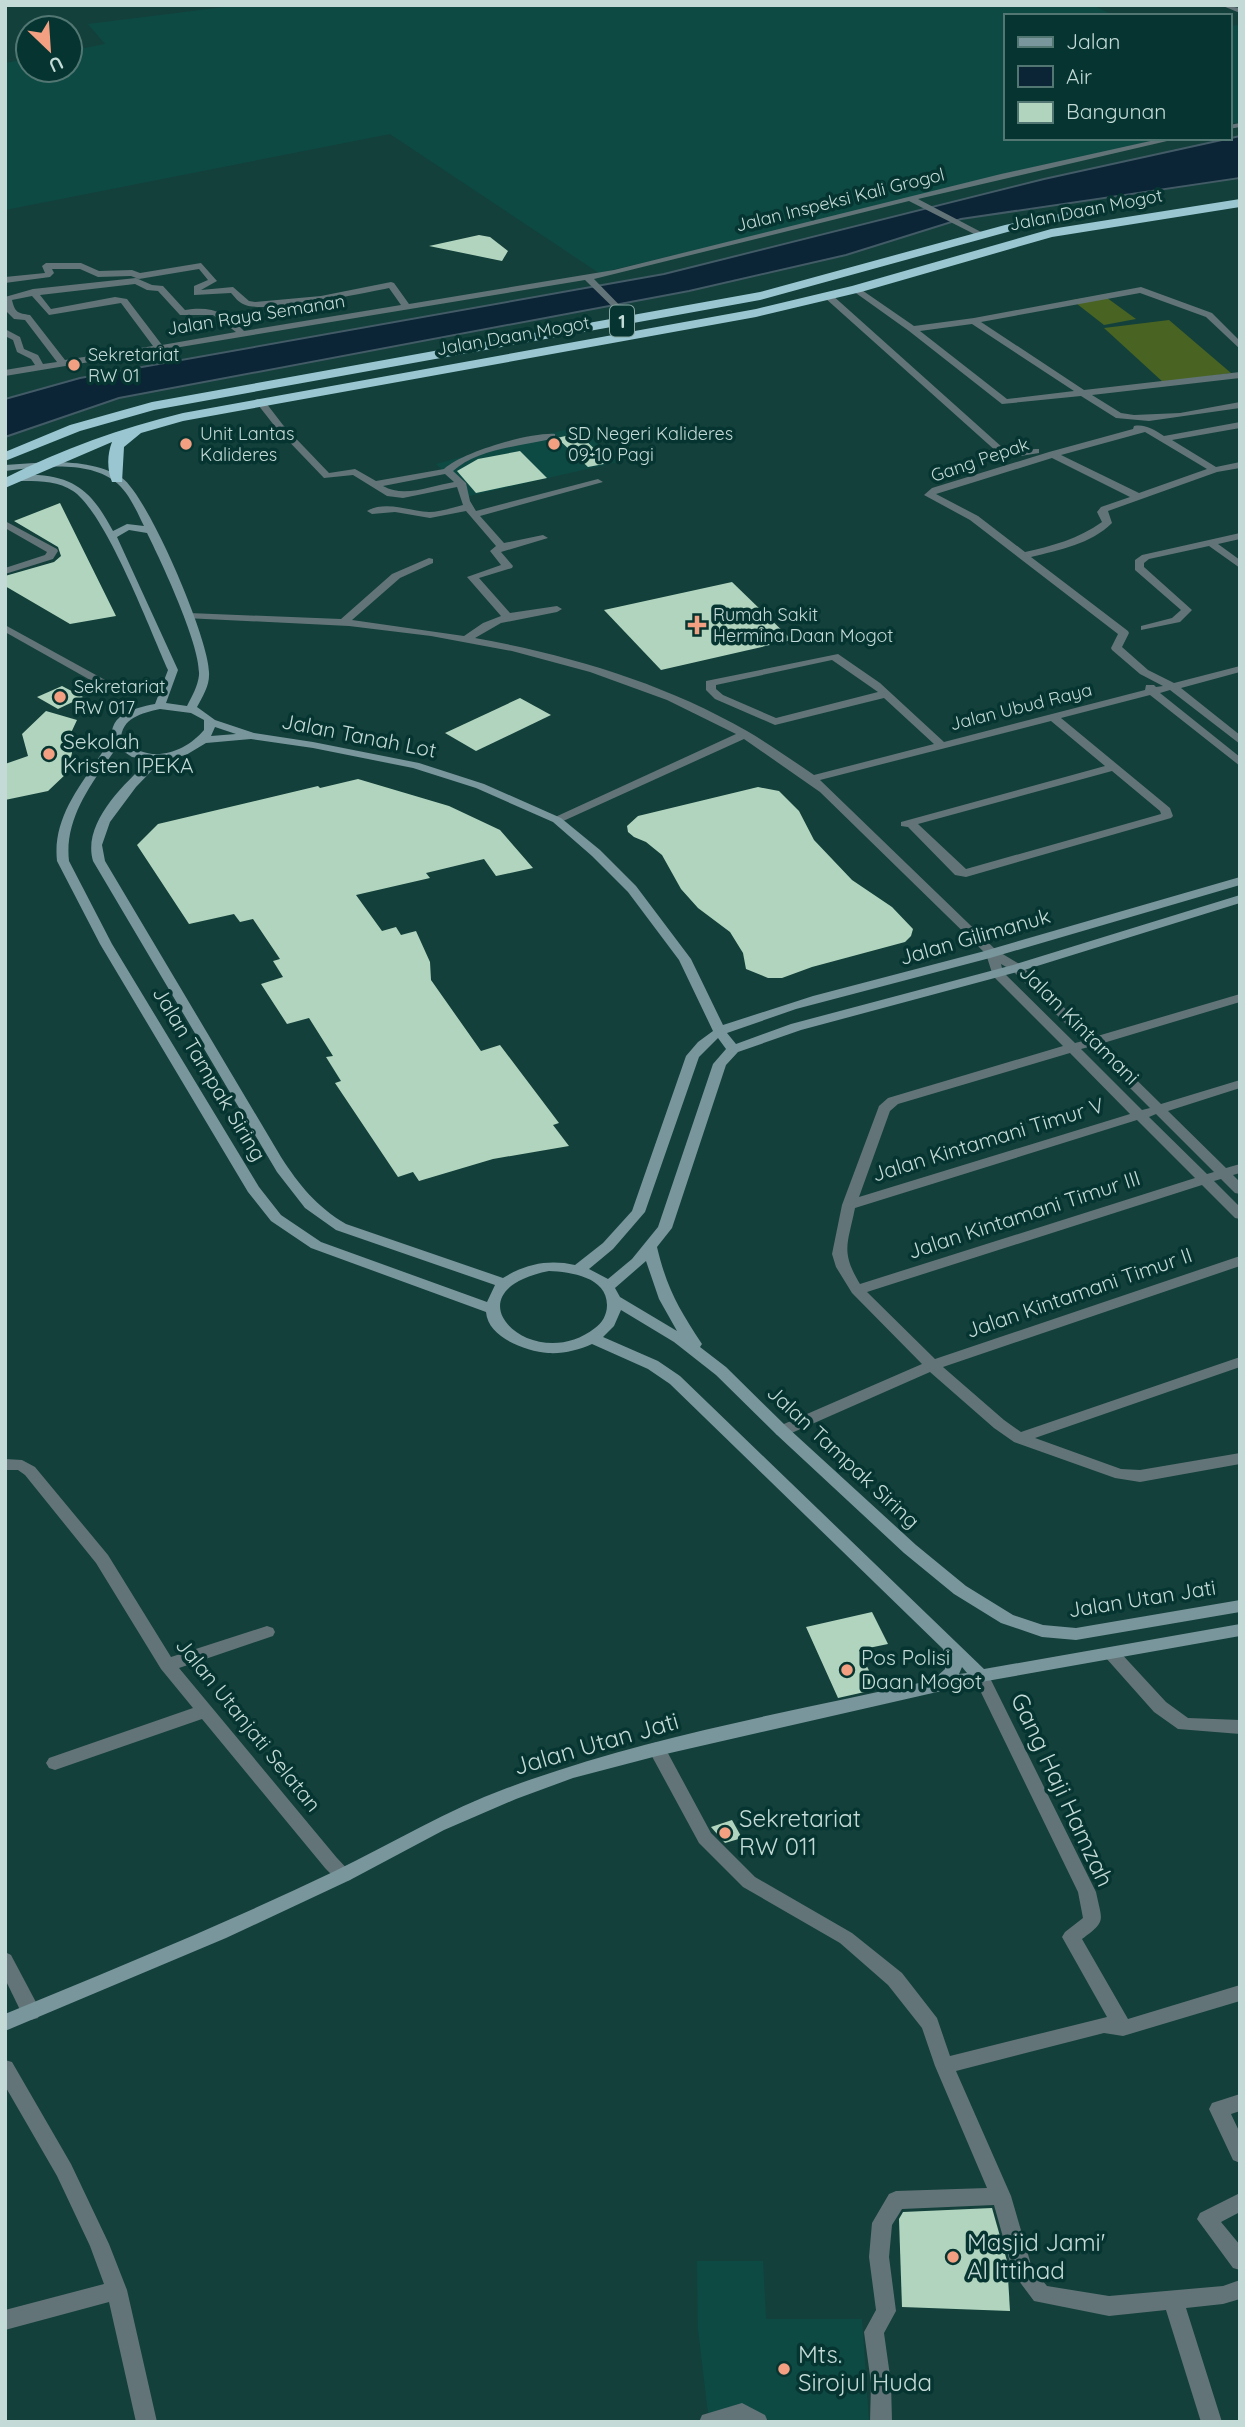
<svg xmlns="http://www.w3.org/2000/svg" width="1245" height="2427" viewBox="0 0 1245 2427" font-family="Quicksand,sans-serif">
<rect width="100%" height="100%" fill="#13403b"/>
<!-- built -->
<g fill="#0e4a44">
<polygon points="241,5 1093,5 1114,16 1005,16 1005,138 1169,138 599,273 390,134 5,210 5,63 28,59 28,70 70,70 70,51 105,44 88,24"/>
<polygon points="1240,25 1240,122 1229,124 1229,26"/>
<polygon points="579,426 618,462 469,496 436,464"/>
<polygon points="697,2261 763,2261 766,2319 862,2319 869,2422 772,2422 749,2409 708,2413 698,2329"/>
</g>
<!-- green -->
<g fill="#496322">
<polygon points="1103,295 1136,319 1104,325 1072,300"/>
<polygon points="1169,320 1231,373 1164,383 1104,328"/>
</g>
<!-- water -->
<polygon fill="#0b2436" stroke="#425b66" stroke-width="2" points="1240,136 1240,178 961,219 846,255 689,291 119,398 5,437 5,399 80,378 664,274 1044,179"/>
<!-- building -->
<g fill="#b1d4be">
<polygon points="479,235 490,237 508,251 502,261 429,246"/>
<polygon points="578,433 579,434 609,463 588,467 557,438"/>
<polygon points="520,451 547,478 476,493 457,471 478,459"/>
<polygon points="60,503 116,616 70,624 5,586 5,576 54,562 61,556 58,547 14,521"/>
<polygon points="732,582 792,640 661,670 604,610"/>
<polygon points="62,686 83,697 58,709 37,697"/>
<polygon points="520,698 551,715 476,751 445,733"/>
<polygon points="46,711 77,720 70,735 72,753 67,773 48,791 5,800 5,764 28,756 22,734"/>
<polygon points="358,779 449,806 500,830 533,868 496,876 484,859 426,873 430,878 356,895 382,931 396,927 401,935 416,931 430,962 431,980 481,1051 500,1045 559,1123 553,1125 569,1146 493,1159 419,1181 413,1172 398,1177 335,1083 341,1081 326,1057 333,1056 309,1018 287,1024 261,984 283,977 273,961 280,959 253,919 240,922 234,914 189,924 137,845 158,824 318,786 320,788"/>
<polygon points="758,787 779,791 799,811 814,840 852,880 892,907 913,929 911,936 905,942 812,967 782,978 768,978 746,969 743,953 730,932 698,908 681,889 662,855 646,842 634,837 628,832 627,826 638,816"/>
<polygon points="872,1612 888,1644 859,1650 878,1689 838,1698 806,1627"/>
<polygon points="732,1820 742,1838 725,1843 711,1827"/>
<polygon points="992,2208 1007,2261 1010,2311 902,2307 899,2219 903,2212"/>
</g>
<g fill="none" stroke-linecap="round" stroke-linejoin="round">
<!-- street -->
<g fill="#627478" fill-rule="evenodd">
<polygon points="1222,5 1240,8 1240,13 1223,6"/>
<polygon points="1240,123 1240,127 1229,129 1229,125"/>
<path d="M 1164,138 L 1180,138 L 918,199 L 983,233 L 984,235 L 980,237 L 909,201 L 594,279 L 632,318 L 632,322 L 629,323 L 585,280 L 5,376 L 5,370 L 35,365 L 31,359 L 17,352 L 13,340 L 5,336 L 5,329 L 20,337 L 24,349 L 38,355 L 43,364 L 57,362 L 25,320 L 14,319 L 6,311 L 5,297 L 33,289 L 136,278 L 152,285 L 163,286 L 185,310 C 211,306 226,312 244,331 L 401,305 L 389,288 C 364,293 261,315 243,304 C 238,302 234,296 231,293 L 194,295 L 194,286 L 208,280 L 199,269 L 139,279 L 131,276 L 98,277 L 80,269 L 52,269 L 54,273 L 50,277 L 5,283 L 5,277 L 45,273 L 42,266 L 46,263 L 81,263 L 99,271 L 132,270 L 140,273 L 201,263 L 217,281 L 201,290 L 233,287 L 249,301 L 255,302 L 321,296 L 391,282 L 394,283 L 409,304 L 614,270 L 1001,174 ZM 135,284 L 147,290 L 158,291 L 180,315 L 213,315 L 236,332 L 162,345 L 127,299 L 115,297 L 51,309 L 40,295 ZM 32,296 L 49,315 L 121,303 L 153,346 L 65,360 L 30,315 C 18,313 15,313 12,300 Z"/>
<path d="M 856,286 L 914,326 L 974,318 L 1141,287 L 1212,313 L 1240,341 L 1240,349 L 1206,317 L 1140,293 L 981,322 L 1084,390 L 1240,372 L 1240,378 L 1092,395 L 1121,413 L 1134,415 L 1180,413 L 1240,402 L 1240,408 L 1149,421 L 1116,418 L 1081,396 L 1002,404 L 909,331 L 853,291 L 853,287 ZM 972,324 L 1074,391 L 1007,399 L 920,331 Z"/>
<path d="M 825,294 L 831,294 L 1003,448 C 1016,454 1027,448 1039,449 L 1039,453 L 1014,457 L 997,452 L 825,298 Z"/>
<path d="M 257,399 L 263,399 L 283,425 L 329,473 L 355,469 L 376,481 L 444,469 C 462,452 531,432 555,434 L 555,438 C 523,446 478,448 453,471 L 466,483 L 470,501 L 476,511 L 598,479 L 603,482 L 480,516 L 504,543 L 543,535 L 548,538 L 501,552 L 513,566 L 512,568 L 479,578 L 510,613 L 557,606 L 562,609 L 557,612 L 501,623 L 475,638 C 569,655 664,683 747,731 C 769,744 792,760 814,775 L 934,744 L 884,698 L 775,725 L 715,699 L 706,690 L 706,681 L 838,654 L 880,683 L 944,742 L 1145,690 L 1146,685 L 1154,685 L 1156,687 L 1163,686 L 1140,674 L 1112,650 L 1111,648 L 1118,634 L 970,520 L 924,495 L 932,488 L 1049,452 L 1133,429 L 1134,426 C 1146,424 1154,430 1164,436 L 1240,422 L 1240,428 L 1172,440 L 1216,467 L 1240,462 L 1240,468 L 1217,472 L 1108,511 L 1112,523 C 1091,544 1059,550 1031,557 L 1128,631 L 1129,633 L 1122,647 L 1148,670 L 1174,683 L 1240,666 L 1240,672 L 1181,688 L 1240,735 L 1240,744 L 1170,690 L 1160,693 L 1240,757 L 1240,766 L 1150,695 L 1061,718 L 1170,808 L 1173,816 L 1171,818 L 966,877 L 955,875 L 908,827 L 901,826 L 901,822 L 1105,766 L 1051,721 L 820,780 L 996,950 L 1021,965 L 1094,1037 L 1240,994 L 1240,1002 L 1100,1044 L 1161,1104 L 1240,1080 L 1240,1088 L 1168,1111 L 1226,1168 L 1240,1164 L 1240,1173 L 1233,1175 L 1240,1182 L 1240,1194 L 1235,1193 L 1221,1179 L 1214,1181 L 1240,1207 L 1240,1219 L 1235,1218 L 1202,1185 L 867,1292 L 935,1359 L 1240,1256 L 1240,1266 L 943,1367 L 1004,1420 L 1021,1432 L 1240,1357 L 1240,1367 L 1035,1438 L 1121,1469 L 1140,1470 L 1240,1453 L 1240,1464 L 1140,1482 L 1115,1478 L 1014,1442 L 994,1428 L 930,1372 L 787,1435 L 777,1435 L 774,1431 L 777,1427 L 922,1364 L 852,1293 L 836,1267 L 832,1254 L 842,1205 L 879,1106 L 888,1098 L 1063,1046 L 993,976 L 986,954 L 820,792 L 744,739 L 561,822 L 553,822 L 553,818 L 736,734 L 667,700 L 590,672 L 512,651 L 431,636 L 349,626 L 185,618 L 184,616 L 189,613 L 341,619 L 392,574 L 429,558 L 433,559 L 433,563 L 400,578 L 352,620 L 464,636 L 483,623 L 501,616 L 467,577 L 501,565 L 490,551 L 496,546 L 466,511 L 430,518 L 395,512 L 372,514 L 367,511 C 385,500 409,511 429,512 C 439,512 452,508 463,505 L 457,487 L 403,498 L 387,496 L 353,475 L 324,478 L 277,429 L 255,401 ZM 1145,432 L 1207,469 L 1139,493 L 1061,455 ZM 1052,458 L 1130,497 L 1101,507 L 1097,512 L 1102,522 C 1078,539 1052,546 1025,552 L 978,516 L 936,494 ZM 445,474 L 454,482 C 431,486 404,498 383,486 ZM 832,660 L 878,692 L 776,718 L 723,695 L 716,689 L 716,685 ZM 1112,771 L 1160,811 L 1161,814 L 966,869 L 918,824 ZM 1001,964 L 1013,971 L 1083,1041 L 1075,1043 L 1003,972 ZM 1089,1047 L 1150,1108 L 1142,1110 L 1081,1049 ZM 1070,1053 L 1130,1114 L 859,1197 L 890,1111 L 898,1104 ZM 1156,1114 L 1214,1172 L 1207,1174 L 1149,1117 ZM 1137,1120 L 1195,1178 L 860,1284 C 840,1251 848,1244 855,1208 Z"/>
<polygon points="5,521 57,549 58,551 53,559 5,574 5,568 45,555 47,552 5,528"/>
<polygon points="1240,533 1240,539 1218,544 1240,560 1240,568 1209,546 1149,559 1144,563 1144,567 1192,610 1180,622 1141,630 1141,626 1172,618 1181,610 1135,570 1135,560 1142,555"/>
<polygon points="5,625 116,686 117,688 116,690 108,690 5,632"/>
<path d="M 5,1459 L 22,1460 L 35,1467 L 108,1555 L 171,1657 L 267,1626 L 273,1628 L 275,1632 L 273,1636 L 179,1668 L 337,1858 L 353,1875 L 350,1880 C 339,1884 333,1876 325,1868 L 202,1719 L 55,1770 L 49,1768 L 46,1763 L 49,1758 L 193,1708 L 161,1669 L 96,1563 L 25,1475 L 18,1470 L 5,1470 Z"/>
<polygon points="1112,1648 1118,1650 1166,1702 1188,1718 1240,1720 1240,1734 1178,1729 1154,1712 1106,1658 1104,1654 1106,1650"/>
<path d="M 981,1670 L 987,1671 L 989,1676 L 1096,1892 C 1102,1921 1107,1921 1082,1939 L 1128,2019 L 1240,1985 L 1240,2001 L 1123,2036 L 1104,2033 L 956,2071 L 1011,2196 L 1032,2268 L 1047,2286 L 1109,2296 L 1223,2286 L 1240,2280 L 1240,2299 L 1223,2304 L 1186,2308 L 1222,2422 L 1201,2422 L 1166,2310 L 1109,2316 L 1034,2301 L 1013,2273 L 994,2205 L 902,2209 L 892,2225 L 889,2257 L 896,2311 L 884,2333 L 891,2383 L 892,2422 L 870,2422 L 871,2383 L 864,2332 L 876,2310 L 869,2257 L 872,2223 L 889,2194 L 896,2191 L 987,2188 L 935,2066 L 922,2028 L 888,1985 L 840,1943 L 743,1887 L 699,1843 L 648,1749 L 651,1744 L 657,1742 L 663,1744 L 711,1833 L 755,1877 L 852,1933 L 902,1973 L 937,2018 L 950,2056 L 1107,2017 L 1062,1937 L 1065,1932 L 1083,1918 L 1078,1892 L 973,1676 L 975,1671 Z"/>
<polygon points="5,1952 11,1955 38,2006 40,2012 38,2018 31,2020 24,2018 5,1979"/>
<polygon points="5,2060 12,2062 71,2164 109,2244 127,2290 157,2422 136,2422 109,2302 5,2330 5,2310 104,2284 90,2246 57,2176 5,2086"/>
<polygon points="1240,2094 1240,2111 1231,2114 1240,2133 1240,2163 1233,2160 1209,2109 1212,2103"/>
<polygon points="1240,2193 1240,2212 1221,2222 1240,2245 1240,2270 1233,2268 1197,2219 1200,2213"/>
<polygon points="742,2403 765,2415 768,2422 699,2422 702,2415"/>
</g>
<!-- secondary -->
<path fill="#79969d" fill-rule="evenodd" d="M 49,462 C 73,462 101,464 122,478 C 148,496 209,639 209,672 C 210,685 203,696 197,707 L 215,720 L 254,733 L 313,742 L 419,763 L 484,784 L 561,818 L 600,850 L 636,886 L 691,959 L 723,1025 L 813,996 L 981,952 L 1240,877 L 1240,885 L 990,958 L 796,1009 L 727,1033 L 736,1044 L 791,1024 L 1013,965 L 1240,895 L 1240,903 L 1021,971 L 801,1030 L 738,1052 L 726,1065 L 672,1228 L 657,1247 C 667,1289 679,1309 702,1344 L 700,1347 L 726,1367 L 787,1427 L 916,1545 L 966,1586 L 1013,1615 L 1043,1625 L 1076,1628 L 1240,1600 L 1240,1612 L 1076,1640 L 1042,1637 L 1001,1623 L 954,1594 L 904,1553 L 777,1435 L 716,1375 L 674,1342 L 621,1310 L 614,1326 L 603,1337 L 658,1361 L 680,1376 L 984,1669 L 1240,1624 L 1240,1636 L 981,1682 L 657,1756 L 573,1778 L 516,1799 L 444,1830 L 350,1880 L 226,1938 L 5,2031 L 5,2014 C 116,1968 227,1923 335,1871 C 393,1843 447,1810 507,1788 C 644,1737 790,1712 933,1680 L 945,1669 L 946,1659 L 943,1649 L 670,1384 L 648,1369 L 592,1344 C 579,1350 563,1354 548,1353 C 526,1351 488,1338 486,1312 L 311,1248 L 271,1221 L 248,1192 L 100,944 L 57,861 C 52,815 84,782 107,745 C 113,735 110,725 120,717 C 130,709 144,706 155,704 L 168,670 C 150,630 106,513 73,491 C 57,480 35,481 16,481 L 11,478 C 18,473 29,475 38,475 C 79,478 94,496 113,531 L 127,524 L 144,526 C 137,512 130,495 118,484 C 90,459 39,467 5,471 L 5,465 ZM 129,530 L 147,533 C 161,561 201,646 199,675 C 198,686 192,696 187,706 L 166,703 L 178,670 L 117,537 ZM 160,709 L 191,713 L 204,720 L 204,730 C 189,748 163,760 140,751 C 133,749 126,743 121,740 C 121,718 142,713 160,709 ZM 215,727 L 236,734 L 211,736 ZM 251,739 L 313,748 L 413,768 L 476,788 L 553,822 L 592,856 L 628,892 L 679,960 L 713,1031 L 698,1042 L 686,1056 L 632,1211 L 603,1243 L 575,1265 C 549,1259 525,1264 503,1278 L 346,1224 C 317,1207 299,1185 281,1157 L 105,861 L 102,845 L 110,822 L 136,787 L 162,760 L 186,755 L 206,743 ZM 117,747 L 132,757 L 150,760 C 124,784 82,823 93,861 L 277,1172 L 305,1208 L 336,1230 L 495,1285 L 487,1302 L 321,1242 L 281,1215 L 259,1187 L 112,944 L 69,861 C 64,817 93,782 117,747 ZM 718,1038 L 726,1049 L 713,1064 L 658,1227 L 632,1259 L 608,1279 L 589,1269 L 613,1249 L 645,1212 L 699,1057 ZM 646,1261 L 659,1299 L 677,1331 L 620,1297 L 615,1288 ZM 549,1271 C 571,1272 607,1277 607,1305 C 607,1315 602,1323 595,1328 C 533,1377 443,1292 549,1271 ZM 962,1667 L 967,1673 L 959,1674 Z"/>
<!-- highway -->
<g fill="#9ac6d1" fill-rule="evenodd">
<path d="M 1240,199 L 1240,207 L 1052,237 L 861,292 L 756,317 L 183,421 L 141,433 L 124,447 L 122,482 L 112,482 C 107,470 107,454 112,442 L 5,488 L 5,478 C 62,449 121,428 183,413 L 756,309 L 852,286 L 1051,229 Z"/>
<polygon points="1093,207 1097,208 1097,214 1011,231 760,300 154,410 80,431 5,461 5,452 70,425 152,402 760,292 1005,225"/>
</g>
</g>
<!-- markers -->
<g fill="#f2a081" stroke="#063531" stroke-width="2.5">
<circle cx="74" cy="365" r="7"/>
<circle cx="186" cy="444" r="7"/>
<circle cx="554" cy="444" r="7"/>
<path d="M693.5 614.5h7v7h7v7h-7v7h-7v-7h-7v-7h7z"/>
<circle cx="60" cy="697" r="7"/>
<circle cx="49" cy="754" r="7"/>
<circle cx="847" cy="1670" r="7"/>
<circle cx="725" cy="1833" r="7"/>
<circle cx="953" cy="2257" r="7"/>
<circle cx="784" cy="2369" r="7"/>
</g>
<g text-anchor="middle" stroke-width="7" stroke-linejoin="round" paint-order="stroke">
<!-- far-street labels -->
<g font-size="18" fill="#c3dad6" stroke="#063531">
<text transform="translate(840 200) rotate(-14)" y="6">Jalan Inspeksi Kali Grogol</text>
<text transform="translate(1086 210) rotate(-11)" y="6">Jalan Daan Mogot</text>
<text transform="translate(256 315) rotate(-9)" y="6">Jalan Raya Semanan</text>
<text transform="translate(513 336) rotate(-10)" y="6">Jalan Daan Mogot</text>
<text transform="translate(980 460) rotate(-19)" y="6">Gang Pepak</text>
<text transform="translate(1021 707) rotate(-14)" y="6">Jalan Ubud Raya</text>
</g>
<!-- far-poi labels -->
<g font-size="18" fill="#c3dad6" stroke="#063531" text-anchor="start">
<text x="88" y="361">Sekretariat<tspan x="88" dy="21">RW 01</tspan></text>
<text x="200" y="440">Unit Lantas<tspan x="200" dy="21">Kalideres</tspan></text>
<text x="568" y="440">SD Negeri Kalideres<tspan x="568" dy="21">09-10 Pagi</tspan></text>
<text x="713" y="621">Rumah Sakit<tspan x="713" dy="21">Hermina Daan Mogot</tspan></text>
<text x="74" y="693">Sekretariat<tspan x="74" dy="21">RW 017</tspan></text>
</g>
<!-- shield labels -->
<rect fill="#063531" stroke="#8aa8a4" stroke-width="2" x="610" y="305.5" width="24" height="31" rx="5"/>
<g font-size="19" font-weight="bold" fill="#c3dad6">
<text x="622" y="328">1</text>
</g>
<!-- street labels -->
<g font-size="21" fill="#c3dad6" stroke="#063531">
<text transform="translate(359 736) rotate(11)" y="7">Jalan Tanah Lot</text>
<text transform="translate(975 937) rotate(-16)" y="7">Jalan Gilimanuk</text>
<text transform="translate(1079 1025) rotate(45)" y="7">Jalan Kintamani</text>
<text transform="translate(209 1074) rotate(59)" y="7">Jalan Tampak Siring</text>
<text transform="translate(988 1140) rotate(-17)" y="7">Jalan Kintamani Timur V</text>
<text transform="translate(1024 1215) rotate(-18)" y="7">Jalan Kintamani Timur III</text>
<text transform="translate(1079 1293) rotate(-19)" y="7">Jalan Kintamani Timur II</text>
<text transform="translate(843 1457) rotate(43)" y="7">Jalan Tampak Siring</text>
<text transform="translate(1142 1599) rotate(-9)" y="7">Jalan Utan Jati</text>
<text transform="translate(248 1725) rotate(51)" y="7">Jalan Utanjati Selatan</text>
</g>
<!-- poi labels -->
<g font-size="21" fill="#c3dad6" stroke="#063531" text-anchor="start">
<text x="63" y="749">Sekolah<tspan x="63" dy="24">Kristen IPEKA</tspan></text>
<text x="861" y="1665">Pos Polisi<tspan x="861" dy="24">Daan Mogot</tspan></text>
</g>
<!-- near-street labels -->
<g font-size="24" fill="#c3dad6" stroke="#063531">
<text transform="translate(596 1744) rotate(-16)" y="8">Jalan Utan Jati</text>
<text transform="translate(1062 1790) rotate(65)" y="8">Gang Haji Hamzah</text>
</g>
<!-- near-poi labels -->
<g font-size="24" fill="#c3dad6" stroke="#063531" text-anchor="start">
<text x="739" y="1827">Sekretariat<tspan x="739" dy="28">RW 011</tspan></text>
<text x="967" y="2251">Masjid Jami'<tspan x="967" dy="28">Al Ittihad</tspan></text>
<text x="798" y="2363">Mts.<tspan x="798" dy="28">Sirojul Huda</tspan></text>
</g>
</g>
<!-- border -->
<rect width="1245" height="2427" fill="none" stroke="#c3dad6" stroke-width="14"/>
<!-- legend -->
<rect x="1004" y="14" width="228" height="126" fill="#063531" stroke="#527773" stroke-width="2"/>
<rect x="1018" y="37" width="35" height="10" fill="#79969d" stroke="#527773" stroke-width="2"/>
<text x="1066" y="49" font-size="21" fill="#c3dad6">Jalan</text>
<rect x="1018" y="66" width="35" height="21" fill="#0b2436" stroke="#527773" stroke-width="2"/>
<text x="1066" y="84" font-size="21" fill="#c3dad6">Air</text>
<rect x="1018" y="102" width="35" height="21" fill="#b1d4be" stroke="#527773" stroke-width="2"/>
<text x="1066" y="119" font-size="21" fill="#c3dad6">Bangunan</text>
<!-- north arrow -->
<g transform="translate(49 49) rotate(155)"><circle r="33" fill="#063531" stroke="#527773" stroke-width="2"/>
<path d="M0-5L12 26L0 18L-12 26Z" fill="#f2a081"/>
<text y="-10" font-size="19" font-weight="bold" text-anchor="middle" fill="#c3dad6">U</text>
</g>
</svg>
